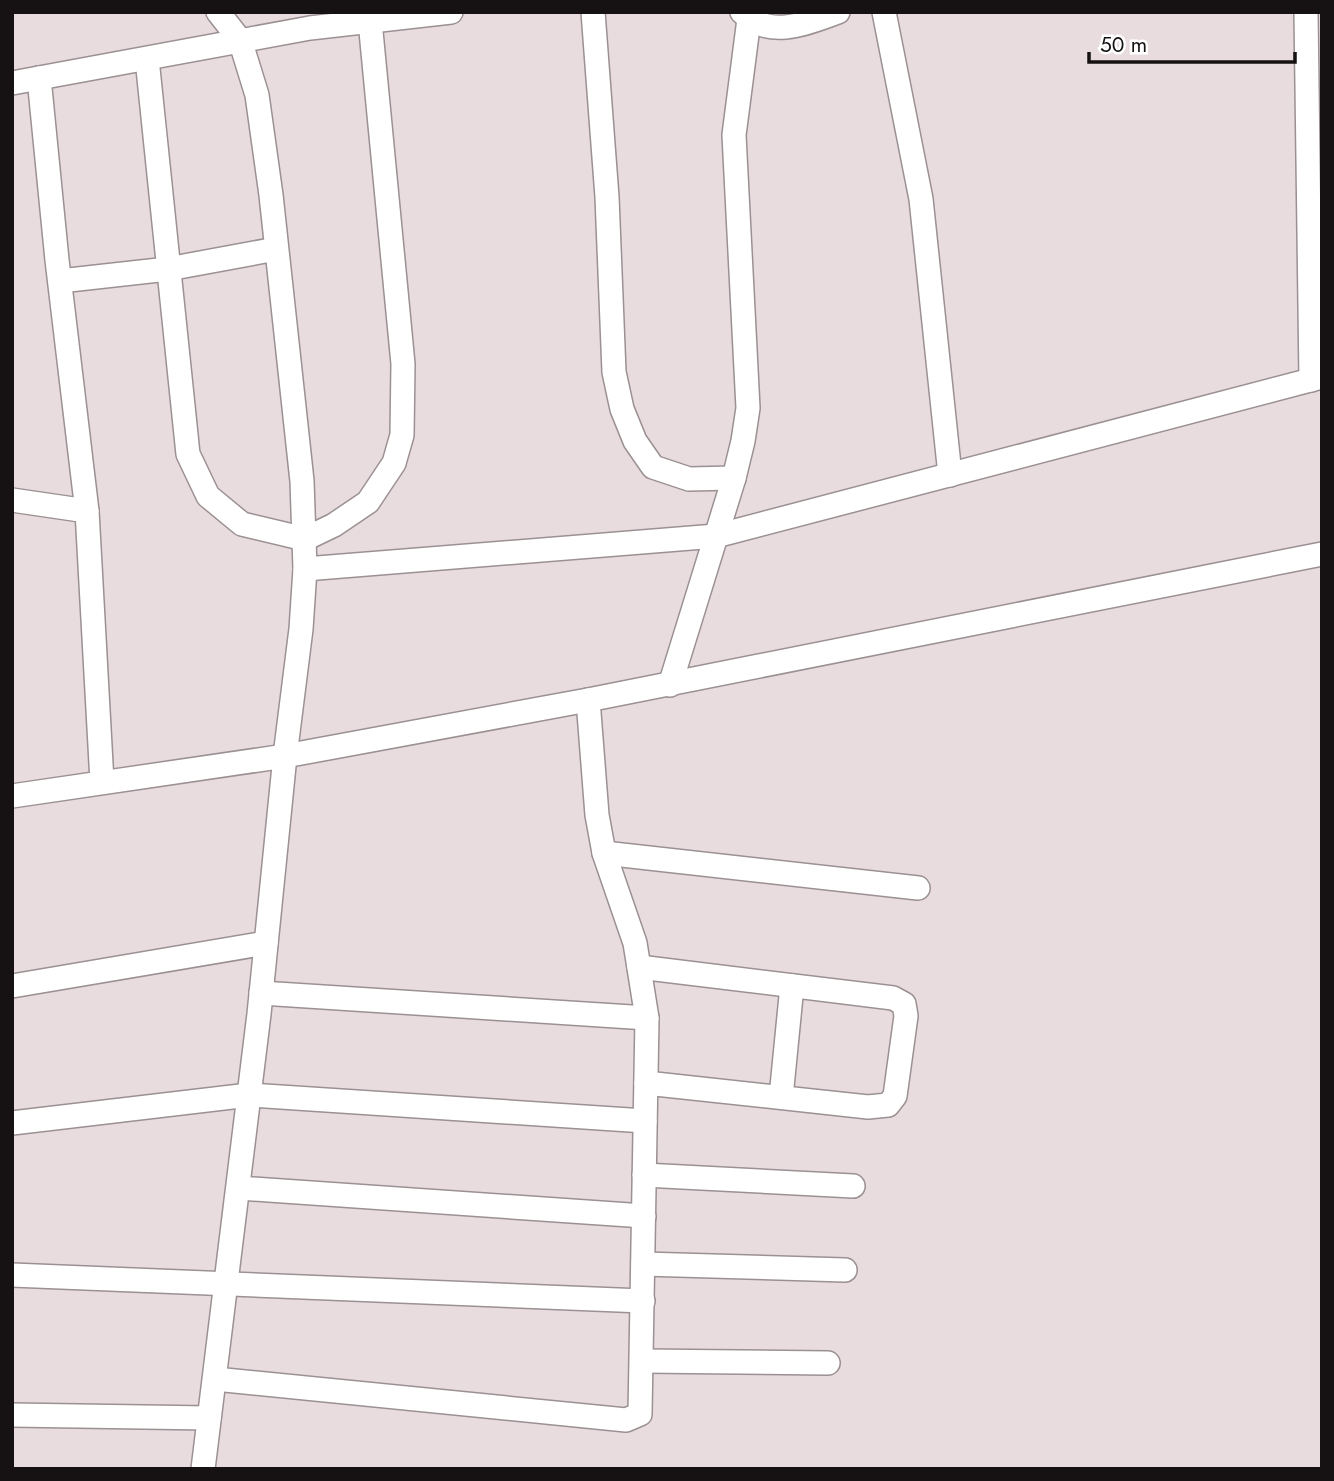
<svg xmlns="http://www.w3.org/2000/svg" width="1334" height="1481" viewBox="0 0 1334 1481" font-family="Jost,sans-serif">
<rect width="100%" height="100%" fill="#e8dcde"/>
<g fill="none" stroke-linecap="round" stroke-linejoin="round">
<defs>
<g id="minor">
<polyline points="593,12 607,197 614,372 622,409 635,441 653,467 689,479 734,478"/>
<path d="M 742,12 C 769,40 808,23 838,12"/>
<polyline points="884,12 921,199 950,475"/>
<polyline points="1306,12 1311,380"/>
<polyline points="147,59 188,454 208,496 242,524 305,539 334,525 368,502 394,463 402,435 403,364 370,21"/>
<polyline points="39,78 57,260 87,511 102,782"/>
<polyline points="12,83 310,28 451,12"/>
<polyline points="60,281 168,269 276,249"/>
<polyline points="12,500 87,511"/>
<polyline points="305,569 716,536 1322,377"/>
<polyline points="670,685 734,478 743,441 748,408 734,135 749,19"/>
<polyline points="12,796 285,756 588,700 1322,554"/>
<polyline points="604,853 918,888"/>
<polyline points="639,967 893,998 904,1004 906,1016 895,1096 888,1105 868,1107 646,1083"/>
<polyline points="12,986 266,943"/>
<polyline points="261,993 647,1018"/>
<polyline points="781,1097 792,986"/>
<polyline points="12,1123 249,1095 645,1121"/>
<polyline points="644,1175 853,1186"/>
<polyline points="239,1188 644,1216"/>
<polyline points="643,1264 845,1270"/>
<polyline points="12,1275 643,1301"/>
<polyline points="642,1361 828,1363"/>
<polyline points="215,1379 626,1420 640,1414 647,1018 635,943 604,853 597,815 588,700"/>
<polyline points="12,1415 209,1418"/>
<polyline points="203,1469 259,1014 285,756 301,629 305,569 302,481 271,195 257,95 240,40 218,12"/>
</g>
</defs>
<!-- minor casing -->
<use href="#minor" stroke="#9b9092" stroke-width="26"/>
<!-- minor -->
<use href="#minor" stroke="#fff" stroke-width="23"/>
</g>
<!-- border -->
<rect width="1334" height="1481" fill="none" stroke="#161213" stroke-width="28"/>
<!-- scale -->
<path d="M1089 52v10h206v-10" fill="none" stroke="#161213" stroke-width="3.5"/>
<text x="1100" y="52" font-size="21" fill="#161213" stroke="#ffffff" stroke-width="5" paint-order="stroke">50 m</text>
</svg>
